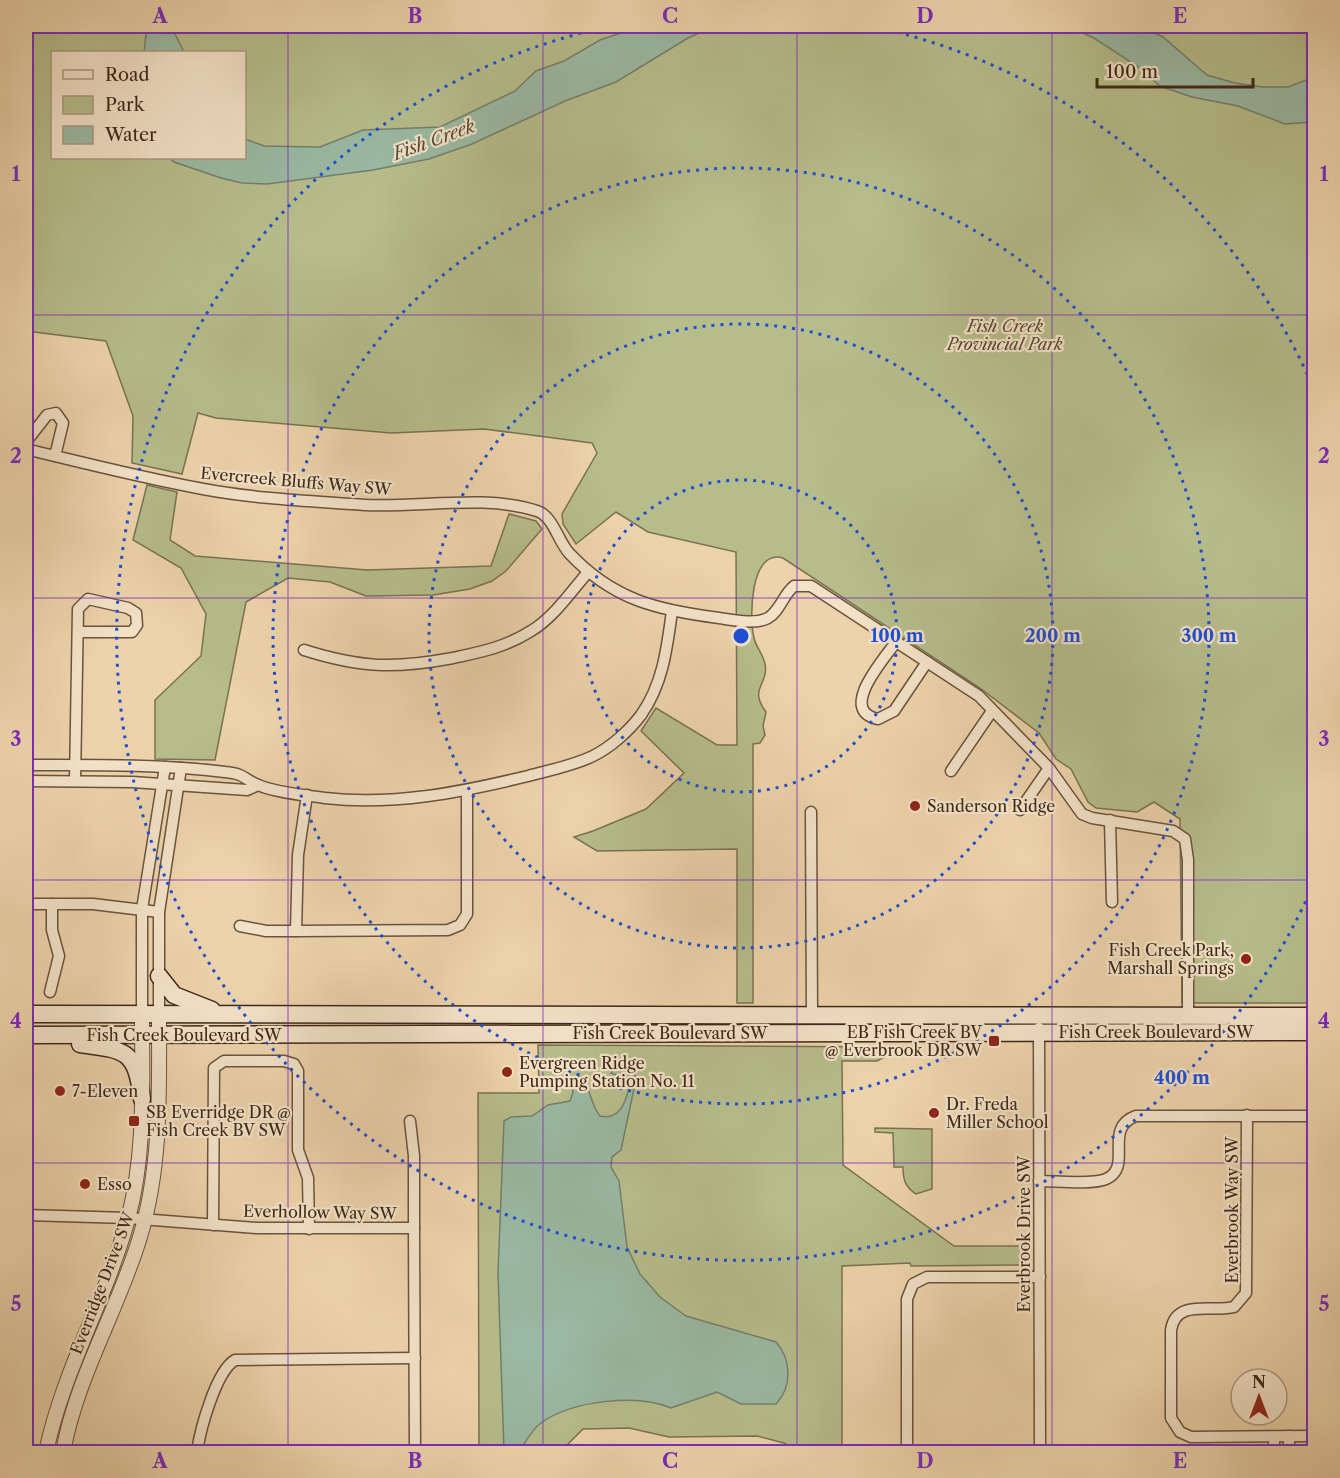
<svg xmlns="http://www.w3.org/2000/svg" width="1340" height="1478" viewBox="0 0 1340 1478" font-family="'Libre Caslon Text',serif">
<rect width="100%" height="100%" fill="#edd3ab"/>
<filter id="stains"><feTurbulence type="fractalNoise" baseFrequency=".00333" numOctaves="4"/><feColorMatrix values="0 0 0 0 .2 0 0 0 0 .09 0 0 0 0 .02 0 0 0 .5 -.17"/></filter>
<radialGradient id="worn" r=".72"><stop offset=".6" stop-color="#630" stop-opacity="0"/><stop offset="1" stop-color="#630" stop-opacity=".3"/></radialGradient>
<!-- green -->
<g fill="#b6bd8b" stroke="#7a7252" stroke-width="1.5" fill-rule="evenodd">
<path d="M 26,26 L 1314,26 L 1314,1003 L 1182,1003 L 1180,819 L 1154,802 L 1137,812 L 1096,808 L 1088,802 L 1071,769 L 1056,759 L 1039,733 L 980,688 L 783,558 C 750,548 749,618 754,638 C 756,647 763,654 765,664 C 769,685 748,688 766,712 L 763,726 L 765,735 L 760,743 L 753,744 L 753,1003 L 737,1003 L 737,849 L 597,851 L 574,837 L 593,831 L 646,809 L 684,773 L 641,731 L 656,708 L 717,745 L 737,745 L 736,552 L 648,532 L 616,512 L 576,544 L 563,524 L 562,514 L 597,453 L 592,443 L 484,429 L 391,433 L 216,418 L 198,413 L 182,474 L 132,463 L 133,416 L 106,341 L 34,332 L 26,340 ZM 52,52 L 244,52 L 244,158 L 52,158 Z"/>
<polygon points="147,485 177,492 170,540 195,556 367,570 491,566 509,514 536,521 542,529 506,571 492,581 470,589 433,595 366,596 330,582 288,578 246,602 215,760 155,759 155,700 201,656 206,614 181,568 133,540"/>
<polygon points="538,1045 904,1047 877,1061 842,1061 843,1165 954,1246 1025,1246 1025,1261 1019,1265 911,1266 910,1263 842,1266 842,1452 797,1452 784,1443 757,1436 669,1437 629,1428 583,1429 560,1452 479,1452 478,1093 539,1093"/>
<path d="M 875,1128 L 932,1129 L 932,1189 L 916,1194 C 905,1187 903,1179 903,1167 L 894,1167 L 893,1133 L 875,1132 Z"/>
</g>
<!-- water -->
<g fill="#9ab9a3" stroke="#757f6c" stroke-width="1.5">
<polygon points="147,26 177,26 174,32 184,52 144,52"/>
<polygon points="642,26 715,26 688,38 616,82 565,101 472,144 429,159 373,170 267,184 242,183 221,178 174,162 169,158 244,158 245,139 264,146 320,147 363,130 440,127 515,91 536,71 564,61 600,40"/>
<polygon points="1067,26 1139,26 1163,37 1207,75 1235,83 1263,87 1288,87 1314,77 1314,122 1285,124 1238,106 1192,97 1160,86 1140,68 1094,38"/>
<path d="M 625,1063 L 633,1065 L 636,1079 L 621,1150 L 612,1157 L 611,1167 L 619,1181 L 627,1247 L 640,1274 L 660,1297 L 686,1316 L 776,1342 C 791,1359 793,1386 776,1404 L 741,1404 L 717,1392 L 671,1408 C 637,1393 571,1401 541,1423 C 532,1429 525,1443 519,1452 L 504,1452 L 498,1273 L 504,1121 L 511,1117 L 532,1116 L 548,1105 L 570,1101 L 573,1092 L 572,1084 L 578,1076 C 591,1084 590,1105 600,1116 C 620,1121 626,1101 630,1085 L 624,1078 L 611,1073 L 614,1068 Z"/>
</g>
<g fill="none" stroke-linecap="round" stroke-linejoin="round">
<defs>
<g id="minor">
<polyline points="26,442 47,415 56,413 63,423 55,456"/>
<path d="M 26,449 C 84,463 143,478 203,489 C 256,499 311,501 365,505 C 419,508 485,494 537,511 C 553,516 558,541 569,553 C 613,600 657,610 719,618 C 733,620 755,625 768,618 C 780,611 783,595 794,586 L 811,586 L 979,696 L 1049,768 L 1082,814 L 1092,818 L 1173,831 L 1185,839 L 1188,860 L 1188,1016"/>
<path d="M 896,642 C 884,659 837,711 878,719 L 894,711 L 927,662"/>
<path d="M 304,650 C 361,668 394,669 453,658 C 481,652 506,647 531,631 C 553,618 571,592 588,572"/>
<path d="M 26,765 C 92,765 159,764 225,772 C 246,774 243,779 258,785 C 277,793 305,795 325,798 C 394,806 462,792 528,776 C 550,770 572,766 593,756 C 611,747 629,731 641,715 C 663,684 667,648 672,611"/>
<polyline points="951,771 992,711"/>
<polyline points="26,781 132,782 247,790 258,785"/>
<polyline points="75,781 78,609 88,599 128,608 136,613 137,625 132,632 78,632"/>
<polyline points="307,795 298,855 296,931 448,930 460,925 467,914 467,790"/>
<polyline points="1020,810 1049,768"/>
<polyline points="811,812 812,1016"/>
<polyline points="1110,820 1112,902"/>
<polyline points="26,904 93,904 159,912"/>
<polyline points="240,926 266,931 296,931"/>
<polyline points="50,992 59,956 52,930 52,904"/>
<polyline points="142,1014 142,909 165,767"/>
<polyline points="159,1014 159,912 181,768"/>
<polyline points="1039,1028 1040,1452"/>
<path d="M 1247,1115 L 1246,1293 L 1234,1307 C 1212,1313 1176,1298 1171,1330 L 1171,1418 L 1180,1432 L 1191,1437 L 1314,1436"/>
<polyline points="410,1121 414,1156 414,1228"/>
<path d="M 1039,1181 C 1056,1181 1092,1185 1106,1179 C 1134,1167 1102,1128 1136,1116 L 1314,1116"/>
<polyline points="26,1215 128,1218 257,1228 414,1228 415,1452"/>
<polyline points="213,1225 214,1068 224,1061 284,1061 294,1064 298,1071 298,1150 308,1178 309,1229"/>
<polyline points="1289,1436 1289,1452"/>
<path d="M 197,1452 C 200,1430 216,1371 235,1360 L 415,1358"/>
<polyline points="907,1452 907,1299 913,1284 927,1277 1040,1277"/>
<polyline points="1274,1452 1274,1437"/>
</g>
<g id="tertiary">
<path d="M 46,1452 C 63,1371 106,1299 128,1219 C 146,1152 142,1083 142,1014"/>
<path d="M 63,1452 C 77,1376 118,1310 140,1237 C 162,1164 159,1089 159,1014"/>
</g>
<g id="secondary">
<polyline points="159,976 174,995 212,1010"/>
<polyline points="26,1014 1314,1016"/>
<polyline points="26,1035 1314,1032"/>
<path d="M 80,1044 C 126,1050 136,1050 142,1099"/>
</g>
</defs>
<!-- minor casing -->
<use href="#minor" stroke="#6a533e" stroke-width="13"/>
<!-- tertiary casing -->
<use href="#tertiary" stroke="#6a533e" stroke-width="16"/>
<!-- secondary casing -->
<use href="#secondary" stroke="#3e281a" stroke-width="19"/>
<!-- minor -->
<use href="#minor" stroke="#f3e2c8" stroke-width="10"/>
<!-- tertiary -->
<use href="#tertiary" stroke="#f3e2c8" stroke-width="14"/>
<!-- secondary -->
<use href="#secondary" stroke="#f3e2c8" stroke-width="16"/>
</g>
<!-- grid -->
<path fill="none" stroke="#7b2cbf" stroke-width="1.5" stroke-opacity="0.55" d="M 288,26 L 288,1452M 543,26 L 543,1452M 797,26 L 797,1452M 1052,26 L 1052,1452M 26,315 L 1314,315M 26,598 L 1314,598M 26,880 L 1314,880M 26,1163 L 1314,1163"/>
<!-- distance rings -->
<g fill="none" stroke="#1d4ed8" stroke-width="3" stroke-dasharray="3 6">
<circle cx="741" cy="636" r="156"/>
<circle cx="741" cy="636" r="312"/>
<circle cx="741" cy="636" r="468"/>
<path d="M1313 885A624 624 0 1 1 611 26M871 26A624 624 0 0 1 1313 387"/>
</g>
<!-- markers -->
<g fill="#8f2418" stroke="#f3e2c8" stroke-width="2">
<circle cx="915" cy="806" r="6"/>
<circle cx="1246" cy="959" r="6"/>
<rect x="988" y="1035" width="12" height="12" rx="3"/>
<circle cx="507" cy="1072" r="6"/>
<circle cx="60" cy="1091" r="6"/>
<circle cx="934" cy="1113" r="6"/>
<rect x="128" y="1115" width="12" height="12" rx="3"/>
<circle cx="85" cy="1184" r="6"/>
</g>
<g text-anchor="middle" stroke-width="4.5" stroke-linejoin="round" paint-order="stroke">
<!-- park labels -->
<g font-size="16" font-style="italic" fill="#564631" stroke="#f3e2c8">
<text x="1005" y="332">Fish Creek<tspan x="1005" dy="18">Provincial Park</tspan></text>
</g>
<!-- street labels -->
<g font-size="16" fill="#3e281a" stroke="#f3e2c8">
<text transform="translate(296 481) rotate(5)" y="6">Evercreek Bluffs Way SW</text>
<text x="1156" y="1038">Fish Creek Boulevard SW</text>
<text x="670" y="1039">Fish Creek Boulevard SW</text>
<text x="184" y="1041">Fish Creek Boulevard SW</text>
<text transform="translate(1232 1210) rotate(-90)" y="6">Everbrook Way SW</text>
<text transform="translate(320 1212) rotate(1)" y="6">Everhollow Way SW</text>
<text transform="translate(1024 1234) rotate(-90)" y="6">Everbrook Drive SW</text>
<text transform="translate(102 1283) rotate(-69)" y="6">Everridge Drive SW</text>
</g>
<!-- poi labels -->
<g font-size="16" fill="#3e281a" stroke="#f3e2c8" text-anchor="start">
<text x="927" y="812">Sanderson Ridge</text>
<text x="1234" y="956" text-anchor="end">Fish Creek Park,<tspan x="1234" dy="18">Marshall Springs</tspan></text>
<text x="982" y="1038" text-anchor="end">EB Fish Creek BV<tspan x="982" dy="18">@ Everbrook DR SW</tspan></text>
<text x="519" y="1069">Evergreen Ridge<tspan x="519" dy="18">Pumping Station No. 11</tspan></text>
<text x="72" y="1097">7-Eleven</text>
<text x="946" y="1110">Dr. Freda<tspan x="946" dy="18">Miller School</tspan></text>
<text x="146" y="1118">SB Everridge DR @<tspan x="146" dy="18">Fish Creek BV SW</tspan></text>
<text x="97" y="1190">Esso</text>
</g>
<!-- water labels -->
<g font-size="18" font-style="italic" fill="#554c3c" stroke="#f3e2c8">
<text transform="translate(434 140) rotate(-20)" y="6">Fish Creek</text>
</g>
</g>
<circle cx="741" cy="636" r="9" fill="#1d4ed8" stroke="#f3e2c8" stroke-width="3"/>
<g font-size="18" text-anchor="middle" font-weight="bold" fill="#1d4ed8" stroke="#f3e2c8" stroke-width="4.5" stroke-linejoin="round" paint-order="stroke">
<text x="897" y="642">100 m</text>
<text x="1053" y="642">200 m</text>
<text x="1209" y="642">300 m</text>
<text x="1182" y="1084">400 m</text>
</g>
<!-- margin -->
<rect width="1340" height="1478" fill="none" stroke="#edd3ab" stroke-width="66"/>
<!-- legend -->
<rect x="51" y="51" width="195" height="108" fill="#f3e2c8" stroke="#ab9882" stroke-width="1.5"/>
<rect x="63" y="70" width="30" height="9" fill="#f3e2c8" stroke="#ab9882" stroke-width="1.5"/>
<text x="105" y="81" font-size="18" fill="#3e281a">Road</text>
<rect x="63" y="96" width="30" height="18" fill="#b6bd8b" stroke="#ab9882" stroke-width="1.5"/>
<text x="105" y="111" font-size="18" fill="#3e281a">Park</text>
<rect x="63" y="126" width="30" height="18" fill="#9ab9a3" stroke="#ab9882" stroke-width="1.5"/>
<text x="105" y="141" font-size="18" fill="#3e281a">Water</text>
<!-- north arrow -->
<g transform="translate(1259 1397)"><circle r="28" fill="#f3e2c8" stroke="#ab9882" stroke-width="1.5"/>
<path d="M0-4.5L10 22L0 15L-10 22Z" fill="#8f2418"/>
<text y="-9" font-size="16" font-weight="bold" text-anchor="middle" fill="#3e281a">N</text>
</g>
<!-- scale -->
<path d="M1097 78v9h156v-9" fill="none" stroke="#3e281a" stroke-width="3"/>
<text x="1106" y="78" font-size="18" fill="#3e281a" stroke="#f3e2c8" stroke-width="4.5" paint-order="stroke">100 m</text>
<rect x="33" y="33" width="1274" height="1412" fill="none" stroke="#7b2cbf" stroke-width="2"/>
<g font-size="20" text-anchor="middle" font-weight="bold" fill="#7b2cbf">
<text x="160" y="23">A</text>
<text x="415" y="23">B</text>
<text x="670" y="23">C</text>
<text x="925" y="23">D</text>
<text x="1180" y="23">E</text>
<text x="16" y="181">1</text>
<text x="1324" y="181">1</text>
<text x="16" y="463">2</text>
<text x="1324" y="463">2</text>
<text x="16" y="746">3</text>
<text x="1324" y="746">3</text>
<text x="16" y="1028">4</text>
<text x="1324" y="1028">4</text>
<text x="16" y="1311">5</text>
<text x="1324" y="1311">5</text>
<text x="160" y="1468">A</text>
<text x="415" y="1468">B</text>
<text x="670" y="1468">C</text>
<text x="925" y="1468">D</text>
<text x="1180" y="1468">E</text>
</g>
<rect width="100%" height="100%" filter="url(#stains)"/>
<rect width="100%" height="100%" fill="url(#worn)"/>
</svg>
